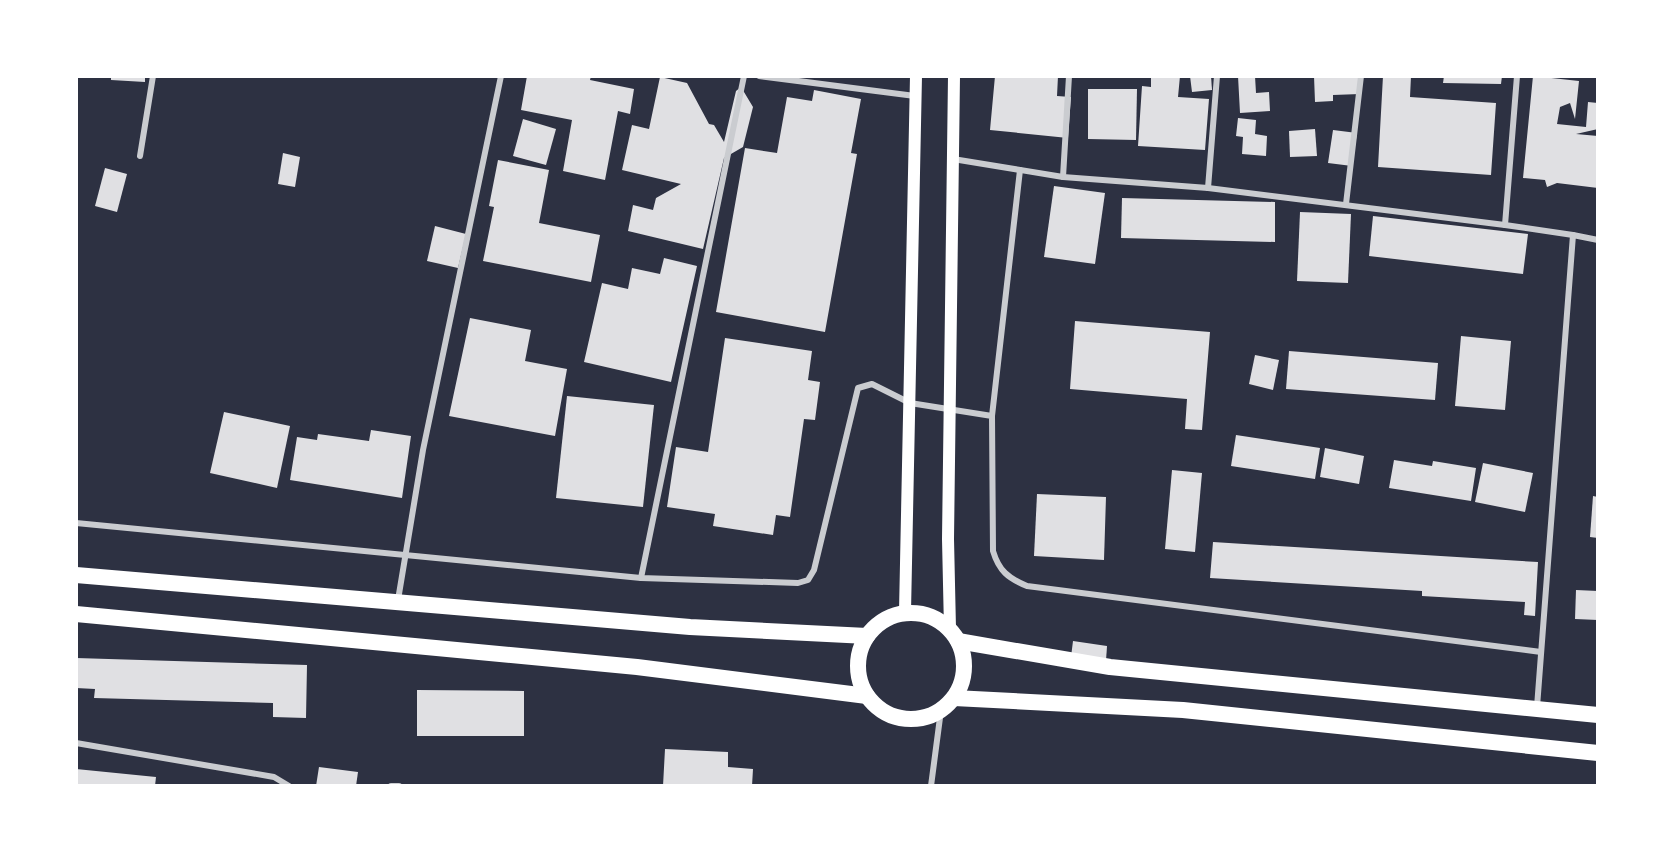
<svg xmlns="http://www.w3.org/2000/svg" width="1674" height="862" viewBox="0 0 1674 862" font-family="'Fira Sans Condensed',sans-serif">
<rect width="100%" height="100%" fill="#2d3142"/>
<!-- building -->
<g fill="#e0e0e3">
<polygon points="111,76 145,76 145,82 111,80"/>
<polygon points="527,76 591,76 590,80 634,89 630,114 618,111 605,180 563,171 572,120 521,110"/>
<polygon points="995,76 1058,76 1057,96 1071,97 1068,138 990,130"/>
<polygon points="1151,76 1180,76 1178,97 1209,99 1205,150 1138,146 1142,86 1151,87"/>
<polygon points="1190,76 1211,76 1212,90 1192,92"/>
<polygon points="1238,76 1255,76 1256,93 1269,92 1270,111 1240,113"/>
<polygon points="1314,76 1359,76 1360,94 1333,95 1333,101 1315,102"/>
<polygon points="1383,76 1411,76 1410,97 1496,103 1491,175 1378,167"/>
<polygon points="1444,76 1502,76 1501,84 1443,83"/>
<polygon points="1533,76 1579,81 1575,119 1570,103 1560,107 1557,124 1586,127 1588,102 1598,103 1598,129 1576,134 1598,136 1598,188 1557,183 1547,187 1545,180 1523,178"/>
<polygon points="660,77 687,83 709,124 714,125 724,142 736,91 741,87 753,107 743,147 724,158 703,249 628,231 633,205 653,210 656,198 681,184 622,170 632,125 649,129"/>
<polygon points="1088,89 1137,89 1136,140 1088,139"/>
<polygon points="814,90 861,99 851,153 857,154 825,332 716,312 745,148 777,153 787,97 812,101"/>
<polygon points="1238,118 1256,120 1255,134 1267,136 1266,156 1242,154 1243,137 1236,136"/>
<polygon points="523,119 556,129 546,165 513,156"/>
<polygon points="1315,129 1317,156 1290,157 1289,131"/>
<polygon points="1333,130 1357,133 1352,166 1328,163"/>
<polygon points="283,153 300,157 295,187 278,184"/>
<polygon points="498,160 549,170 539,223 600,235 591,282 483,261 494,207 489,206"/>
<polygon points="105,168 127,174 117,212 95,206"/>
<polygon points="1054,186 1105,193 1095,264 1044,257"/>
<polygon points="1122,198 1275,202 1275,242 1121,238"/>
<polygon points="1300,212 1351,214 1348,283 1297,281"/>
<polygon points="1373,216 1528,234 1523,274 1369,256"/>
<polygon points="435,226 466,234 458,268 427,261"/>
<polygon points="664,258 697,266 671,382 584,362 602,283 628,289 632,268 660,274"/>
<polygon points="470,318 531,330 525,361 567,369 555,436 449,416"/>
<polygon points="1075,321 1210,332 1202,430 1185,429 1187,399 1070,389"/>
<polygon points="1461,336 1511,341 1505,410 1455,406"/>
<polygon points="725,338 812,351 808,380 820,382 815,420 804,419 790,517 776,515 773,535 713,526 715,514 667,507 676,447 708,452"/>
<polygon points="1289,351 1438,363 1435,400 1286,389"/>
<polygon points="1255,355 1279,360 1273,390 1249,384"/>
<polygon points="567,396 654,405 643,507 556,498"/>
<polygon points="224,412 290,426 277,488 210,473"/>
<polygon points="371,430 411,436 402,498 290,480 297,437 317,440 318,434 369,441"/>
<polygon points="1236,435 1320,448 1315,479 1231,466"/>
<polygon points="1325,448 1364,456 1359,484 1320,477"/>
<polygon points="1394,460 1432,466 1433,461 1476,468 1471,501 1389,488"/>
<polygon points="1483,463 1533,473 1525,512 1475,502"/>
<polygon points="1172,470 1202,473 1195,552 1165,549"/>
<polygon points="1037,494 1106,497 1104,560 1034,556"/>
<polygon points="1593,496 1598,497 1598,538 1590,537"/>
<polygon points="1213,542 1538,562 1535,616 1524,615 1525,602 1422,596 1422,591 1210,578"/>
<polygon points="1576,590 1598,591 1598,620 1575,619"/>
<polygon points="1073,641 1107,646 1106,661 1071,657"/>
<polygon points="76,658 307,665 306,718 273,717 273,703 94,698 95,689 76,688"/>
<polygon points="417,690 524,691 524,736 417,736"/>
<polygon points="665,749 728,752 728,767 753,769 752,786 663,786"/>
<polygon points="319,767 358,772 356,786 316,786"/>
<polygon points="76,769 156,777 155,786 76,786"/>
</g>
<g fill="none" stroke-linecap="round" stroke-linejoin="round">
<!-- minor -->
<g stroke="#caccd0" stroke-width="6">
<polyline points="759,76 915,96"/>
<polyline points="1517,76 1505,225 1573,235"/>
<polyline points="140,156 153,76"/>
<polyline points="953,159 1063,177 1208,188 1505,225"/>
<polyline points="1063,177 1069,76"/>
<polyline points="1208,188 1217,76"/>
<polyline points="1346,204 1361,76"/>
<polyline points="992,416 1020,170"/>
<path d="M 76,523 L 641,578 L 798,583 L 808,580 L 814,570 L 858,388 L 872,384 L 910,403 L 992,416 L 993,551 C 999,571 1008,578 1027,586 L 1541,652"/>
<polyline points="641,578 744,76"/>
<polyline points="398,600 423,450 501,76"/>
<polyline points="1537,707 1573,235 1598,240"/>
<polyline points="76,743 274,777 289,786"/>
<polyline points="391,786 399,786"/>
<polyline points="931,786 941,710"/>
</g>
<!-- secondary -->
<g stroke="#fff" stroke-width="12">
<polyline points="905,612 916,76"/>
<polyline points="950,629 948,539 954,76"/>
</g>
<!-- trunk -->
<g stroke="#fff" stroke-width="16">
<polyline points="76,575 690,627 867,636"/>
<circle cx="911" cy="666" r="53"/>
<polyline points="76,614 637,667 867,696"/>
<polyline points="958,641 1110,667 1598,715"/>
<polyline points="954,698 1183,710 1598,753"/>
</g>
</g>
<!-- border -->
<rect width="1674" height="862" fill="none" stroke="#ffffff" stroke-width="156"/>
</svg>
